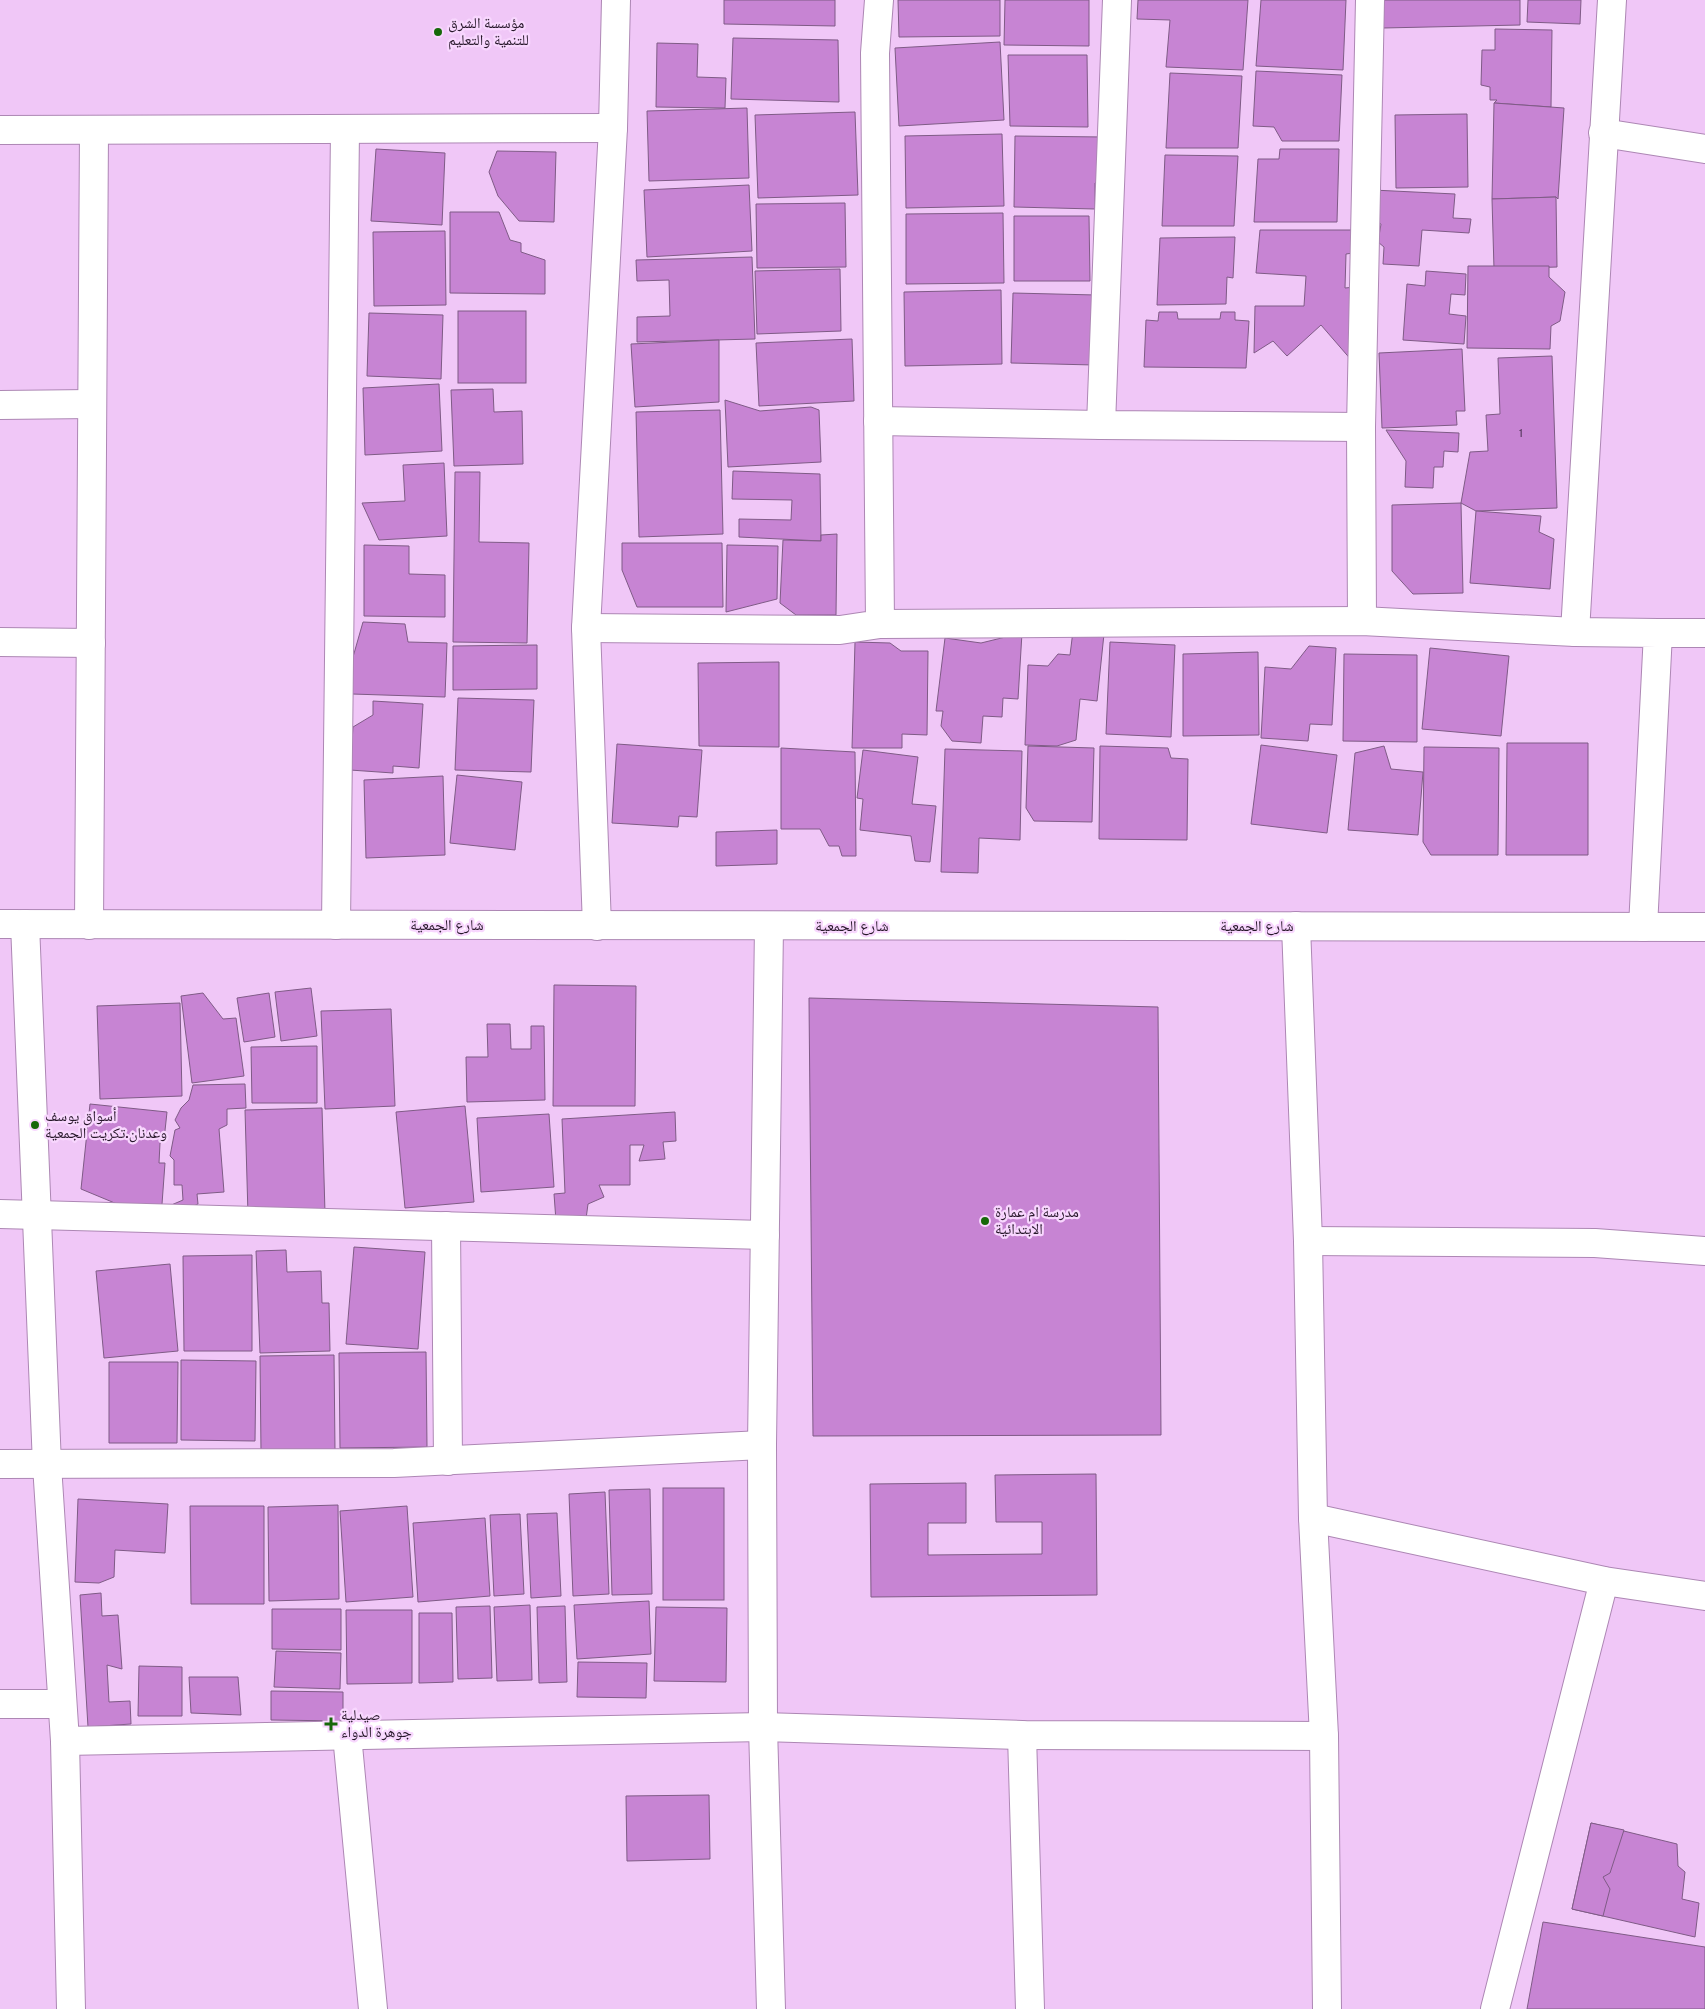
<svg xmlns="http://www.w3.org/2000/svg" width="1705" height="2009" viewBox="0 0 1705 2009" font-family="Overpass,'Noto Naskh Arabic',sans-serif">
<rect width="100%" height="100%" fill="#f0c7f7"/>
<!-- building -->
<g fill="#c784d3" stroke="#7f5b86">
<polygon points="724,0 835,0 835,26 724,24"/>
<polygon points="898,0 1000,0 1000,36 899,37"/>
<polygon points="1005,0 1089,0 1089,46 1004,45"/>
<polygon points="1138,0 1248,0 1243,70 1166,67 1170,20 1137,19"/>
<polygon points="1261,0 1346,0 1343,70 1256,66"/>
<polygon points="1383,0 1520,0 1520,25 1383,28"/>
<polygon points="1528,0 1581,0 1580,24 1527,22"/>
<polygon points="1495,29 1552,30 1551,107 1494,103 1497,100 1490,100 1490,87 1481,85 1482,50 1495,50"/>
<polygon points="733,38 838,40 839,102 731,99"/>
<polygon points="1000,42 1004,120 899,126 895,48"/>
<polygon points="657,43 698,44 697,77 726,78 725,108 656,107"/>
<polygon points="1008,55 1087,55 1088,127 1010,126"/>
<polygon points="1256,71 1342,75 1339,141 1282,141 1274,127 1253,126"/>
<polygon points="1170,73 1242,76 1238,148 1166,148"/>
<polygon points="1494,103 1564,108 1558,199 1556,197 1492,199"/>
<polygon points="747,108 749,178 649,181 647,111"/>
<polygon points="855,112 858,195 758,198 755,115"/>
<polygon points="1467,114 1468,187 1396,188 1395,115"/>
<polygon points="1002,134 1004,206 906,208 905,136"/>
<polygon points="1015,136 1104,137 1103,180 1095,183 1095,209 1014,207"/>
<polygon points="376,149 445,153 442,225 371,221"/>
<polygon points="1280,149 1339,149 1337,222 1254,222 1258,159 1279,159"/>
<polygon points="497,151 556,152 554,222 519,221 498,196 489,172"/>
<polygon points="1165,155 1238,156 1234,226 1162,226"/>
<polygon points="749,185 752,251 647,257 644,190"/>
<polygon points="1373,190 1455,194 1453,218 1471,219 1469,233 1422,230 1419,266 1383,264 1384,247 1378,242 1381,224 1372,219"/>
<polygon points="1556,197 1557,267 1494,269 1492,199"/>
<polygon points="845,203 846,267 757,268 756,204"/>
<polygon points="450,212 499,212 510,240 521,243 521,252 545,260 545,294 450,293"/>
<polygon points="1003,213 1004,283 906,284 906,214"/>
<polygon points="1014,216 1089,216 1090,281 1014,281"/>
<polygon points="1260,230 1353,230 1353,253 1346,254 1345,288 1356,287 1353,362 1321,325 1287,356 1273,341 1254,353 1255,306 1304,306 1306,276 1256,273"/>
<polygon points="445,231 446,305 374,306 373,232"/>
<polygon points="1235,237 1233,278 1227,277 1226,304 1157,305 1160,238"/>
<polygon points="752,257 755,339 637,342 637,317 670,316 669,280 637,281 636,260"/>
<polygon points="1468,266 1549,266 1549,277 1565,292 1560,321 1551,326 1550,349 1467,348"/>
<polygon points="840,269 841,331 757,334 755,271"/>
<polygon points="1426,271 1466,274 1465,295 1451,294 1449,314 1466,316 1464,344 1403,340 1407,284 1425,286"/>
<polygon points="1001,290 1002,364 905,366 904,292"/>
<polygon points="1013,293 1096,295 1094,365 1011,363"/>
<rect x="458" y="311" width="68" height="72"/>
<polygon points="1159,312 1177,312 1178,319 1220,319 1221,312 1235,312 1235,320 1249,321 1246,368 1144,367 1146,320 1158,321"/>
<polygon points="369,313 443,315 441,379 367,376"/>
<polygon points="852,339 854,401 759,406 756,343"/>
<polygon points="719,340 719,402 635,407 631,344"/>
<polygon points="1462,349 1465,411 1456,411 1457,425 1382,428 1379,353"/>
<polygon points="1552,356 1557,508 1476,511 1461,503 1470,452 1488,451 1486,415 1500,414 1498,358"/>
<polygon points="439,384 442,451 365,455 363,388"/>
<polygon points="493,389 494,412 522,411 523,464 454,466 451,390"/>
<polygon points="725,400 760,411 811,407 819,410 821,462 728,467"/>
<polygon points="720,410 723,534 639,537 636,412"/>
<polygon points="1386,430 1459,433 1458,452 1444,451 1443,467 1434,467 1433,488 1405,487 1406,461"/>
<polygon points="444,463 447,536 379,540 362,503 405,501 403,465"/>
<polygon points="733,471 820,474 821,541 739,537 739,519 791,520 792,500 732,499"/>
<polygon points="455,472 480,472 479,542 529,543 527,643 453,642"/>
<polygon points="1461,503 1463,593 1413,594 1392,571 1392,505"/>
<polygon points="1476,511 1541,516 1539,532 1554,539 1550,589 1470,583"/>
<polygon points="837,534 836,615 796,615 780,603 783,540 821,541 821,535"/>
<polygon points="622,543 722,543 723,607 637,607 622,570"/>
<polygon points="364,545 409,546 409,574 445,575 445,617 364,616"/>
<polygon points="727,545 778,546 777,599 726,612"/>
<polygon points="363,622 405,624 408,642 447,643 445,697 352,694 353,657"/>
<polygon points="1073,631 1104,634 1097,701 1080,699 1076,740 1057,746 1025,745 1028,665 1048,666 1058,654 1070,655"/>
<polygon points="1022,633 1018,699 1003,698 1002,717 983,716 981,743 952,741 941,726 943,711 936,711 945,638 981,643"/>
<polygon points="855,642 890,643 901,651 928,651 927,735 902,734 902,748 852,748"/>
<polygon points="1110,642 1175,645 1171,737 1106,734"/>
<polygon points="537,645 537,689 453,690 453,646"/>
<polygon points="1309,646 1336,648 1332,725 1310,724 1308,741 1261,738 1265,667 1291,669"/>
<polygon points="1430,648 1509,656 1501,736 1422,729"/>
<polygon points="1258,652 1259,735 1183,736 1183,654"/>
<polygon points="1344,654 1417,655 1417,742 1343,741"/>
<polygon points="779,662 779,747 699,746 698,663"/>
<polygon points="458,698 534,700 531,772 455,770"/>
<polygon points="373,701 423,704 419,768 393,766 393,773 350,770 353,727 373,715"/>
<polygon points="1507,743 1588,743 1588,855 1506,855"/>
<polygon points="617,744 702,750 697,817 679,816 678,827 612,823"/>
<polygon points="1261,745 1337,755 1327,833 1251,824"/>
<polygon points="1028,746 1094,748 1092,822 1034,821 1026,808"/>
<polygon points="1100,746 1168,748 1171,758 1188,759 1187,840 1099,839"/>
<polygon points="1384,746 1391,769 1423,772 1418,835 1348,830 1355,753"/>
<polygon points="1424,747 1499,748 1498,855 1431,855 1423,842"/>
<polygon points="781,748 855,752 856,856 842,856 839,846 829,846 820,829 781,829"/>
<polygon points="945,749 1022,751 1020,840 979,838 978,873 941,872"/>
<polygon points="863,750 918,757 912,804 936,806 930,862 915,861 911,836 860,830 863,799 857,798"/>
<polygon points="457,775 522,782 515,850 450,843"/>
<polygon points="443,776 445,855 366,858 364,780"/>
<polygon points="777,830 777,864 716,866 716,832"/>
<polygon points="554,985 636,986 635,1106 553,1106"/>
<polygon points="311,988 317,1036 281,1041 275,992"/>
<polygon points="203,993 223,1019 236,1018 244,1076 192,1083 181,996"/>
<polygon points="269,993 275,1037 244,1042 237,998"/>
<polygon points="809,998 1158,1007 1161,1435 813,1436"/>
<polygon points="180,1003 182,1096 100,1099 97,1006"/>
<polygon points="391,1009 395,1106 325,1109 321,1011"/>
<polygon points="487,1024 510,1024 511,1049 531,1049 531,1026 544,1026 545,1100 467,1102 466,1057 488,1057"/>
<polygon points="317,1046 317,1103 252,1103 251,1047"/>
<polygon points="245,1084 246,1108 227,1109 227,1125 219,1129 224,1192 197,1194 198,1204 174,1215 169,1206 183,1200 182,1185 174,1185 174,1160 170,1156 175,1130 180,1128 175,1120 181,1108 189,1100 193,1085"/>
<polygon points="90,1104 167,1112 164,1140 160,1143 159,1163 165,1163 162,1204 146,1216 81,1189"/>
<polygon points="465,1106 474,1202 405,1208 396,1112"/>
<polygon points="322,1108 325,1213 248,1215 245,1110"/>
<polygon points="675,1112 676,1141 663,1142 665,1159 639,1161 644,1145 630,1145 630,1185 599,1185 604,1197 588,1204 586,1219 556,1221 554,1194 565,1193 562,1119"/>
<polygon points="549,1114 554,1187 481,1192 477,1118"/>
<polygon points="354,1247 425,1252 418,1349 346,1344"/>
<polygon points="286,1250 287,1272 321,1271 322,1303 329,1303 330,1351 260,1353 256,1251"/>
<polygon points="252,1255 252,1351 184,1351 183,1256"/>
<polygon points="170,1264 178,1351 104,1358 96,1271"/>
<polygon points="426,1352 427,1447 340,1448 339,1353"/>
<polygon points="334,1355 335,1451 261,1452 260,1356"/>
<polygon points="181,1360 256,1361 255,1441 181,1440"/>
<polygon points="109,1362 178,1362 177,1443 109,1443"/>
<polygon points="1096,1474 1097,1595 871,1597 870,1484 966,1483 966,1523 928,1523 928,1555 1042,1554 1042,1522 996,1522 995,1475"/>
<rect x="663" y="1488" width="61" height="112"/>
<polygon points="650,1489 652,1594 612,1595 609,1490"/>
<polygon points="605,1492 609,1594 573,1596 569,1494"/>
<polygon points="78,1499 168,1504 165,1553 115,1550 114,1577 99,1583 75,1582"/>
<polygon points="338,1505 339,1599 269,1601 268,1507"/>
<polygon points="190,1506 264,1506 264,1604 191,1604"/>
<polygon points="407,1506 413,1597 346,1602 340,1511"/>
<polygon points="557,1513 561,1596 531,1598 527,1514"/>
<polygon points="520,1514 524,1594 494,1596 490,1515"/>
<polygon points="485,1518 490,1596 418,1602 413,1523"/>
<polygon points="101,1593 102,1616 118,1615 122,1669 107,1665 109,1702 130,1701 131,1724 88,1727 80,1595"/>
<polygon points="649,1601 651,1654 577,1659 574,1605"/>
<polygon points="530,1605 532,1680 497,1681 494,1607"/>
<polygon points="490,1606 492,1678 458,1679 456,1607"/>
<polygon points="565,1606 567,1682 539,1683 537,1607"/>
<polygon points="656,1607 727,1608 726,1682 654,1681"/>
<polygon points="272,1609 341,1609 341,1650 272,1649"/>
<polygon points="346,1610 412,1610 412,1683 347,1684"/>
<polygon points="419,1613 452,1613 453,1682 419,1683"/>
<polygon points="276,1651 341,1653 340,1689 274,1687"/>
<polygon points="578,1662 647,1663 646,1698 577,1697"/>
<polygon points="139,1666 182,1667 182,1716 138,1716"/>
<polygon points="189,1677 238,1677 241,1715 191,1713"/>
<polygon points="271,1691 343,1692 343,1721 271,1720"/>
<polygon points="709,1795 710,1859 627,1861 626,1796"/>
<polygon points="1591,1823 1677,1844 1678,1866 1685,1872 1682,1899 1699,1903 1695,1937 1572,1909"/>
<polygon points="1591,1823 1624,1830 1610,1873 1603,1877 1610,1889 1603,1916 1572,1909"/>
<polygon points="1543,1922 1705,1947 1705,2009 1527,2009"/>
</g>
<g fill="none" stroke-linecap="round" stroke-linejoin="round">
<defs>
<g id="street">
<polyline points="1117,0 1101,425 1361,427"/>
<polyline points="1612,0 1575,632 1658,633 1643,927"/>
<polyline points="0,130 613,128"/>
<polyline points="1603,133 1705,149"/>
<polyline points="0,405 91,404"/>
<polyline points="878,421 1101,425"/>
<polyline points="1362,621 1361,427 1370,0"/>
<polyline points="880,624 1362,621 1575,632"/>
<polyline points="586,628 840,630 880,624 875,53 879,0"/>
<polyline points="1658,633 1705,633"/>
<polyline points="0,642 91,643"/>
<polyline points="0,924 1705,927"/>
<polyline points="25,924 47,1465 65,1741 71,2009"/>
<polyline points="89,925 94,131"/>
<polyline points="336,925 345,130"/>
<polyline points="597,926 586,628 613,128 616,0"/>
<polyline points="769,926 762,1445 763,1727 771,2009"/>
<polyline points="1296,926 1308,1241 1313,1518 1324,1736 1327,2009"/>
<polyline points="0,1214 765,1235"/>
<polyline points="446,1226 448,1461"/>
<polyline points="1308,1241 1595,1243 1705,1251"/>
<polyline points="0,1464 394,1463 762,1445"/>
<polyline points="1313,1518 1604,1581 1705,1596"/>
<polyline points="0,1704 62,1704"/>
<polyline points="347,1735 373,2009"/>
<polyline points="1022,1735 1030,2009"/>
<polyline points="65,1741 763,1727 1022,1735 1324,1736"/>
<polyline points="1495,2009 1604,1581"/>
</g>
</defs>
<!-- street casing -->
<use href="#street" stroke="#ad87b4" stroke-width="30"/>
<!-- street -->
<use href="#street" stroke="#fff" stroke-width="28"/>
</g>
<!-- markers -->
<g fill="#166809" stroke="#f8d7fe" stroke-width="2">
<circle cx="438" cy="32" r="5"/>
<circle cx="35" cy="1125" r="5"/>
<circle cx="985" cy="1221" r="5"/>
<path d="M328.5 1716.5h5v5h5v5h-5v5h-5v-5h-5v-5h5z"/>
</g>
<g text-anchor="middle" stroke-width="4.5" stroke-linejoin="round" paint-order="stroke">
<!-- number labels -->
<g font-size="12" fill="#4e3254">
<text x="1521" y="437">1</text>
</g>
<!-- poi labels -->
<g font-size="15" fill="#261729" stroke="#f8d7fe" text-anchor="start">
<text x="448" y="28">مؤسسة الشرق<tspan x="448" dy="17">للتنمية والتعليم</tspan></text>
<text x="45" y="1121">أسواق يوسف<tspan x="45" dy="17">وعدنان.تكريت الجمعية</tspan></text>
<text x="995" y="1217">مدرسة ام عمارة<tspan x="995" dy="17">الابتدائية</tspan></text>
<text x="341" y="1720">صيدلية<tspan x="341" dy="17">جوهرة الدواء</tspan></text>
</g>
<!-- street labels -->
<g font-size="15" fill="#261729" stroke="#f8d7fe">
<text x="447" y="930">شارع الجمعية</text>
<text x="852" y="931">شارع الجمعية</text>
<text x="1257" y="931">شارع الجمعية</text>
</g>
</g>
</svg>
